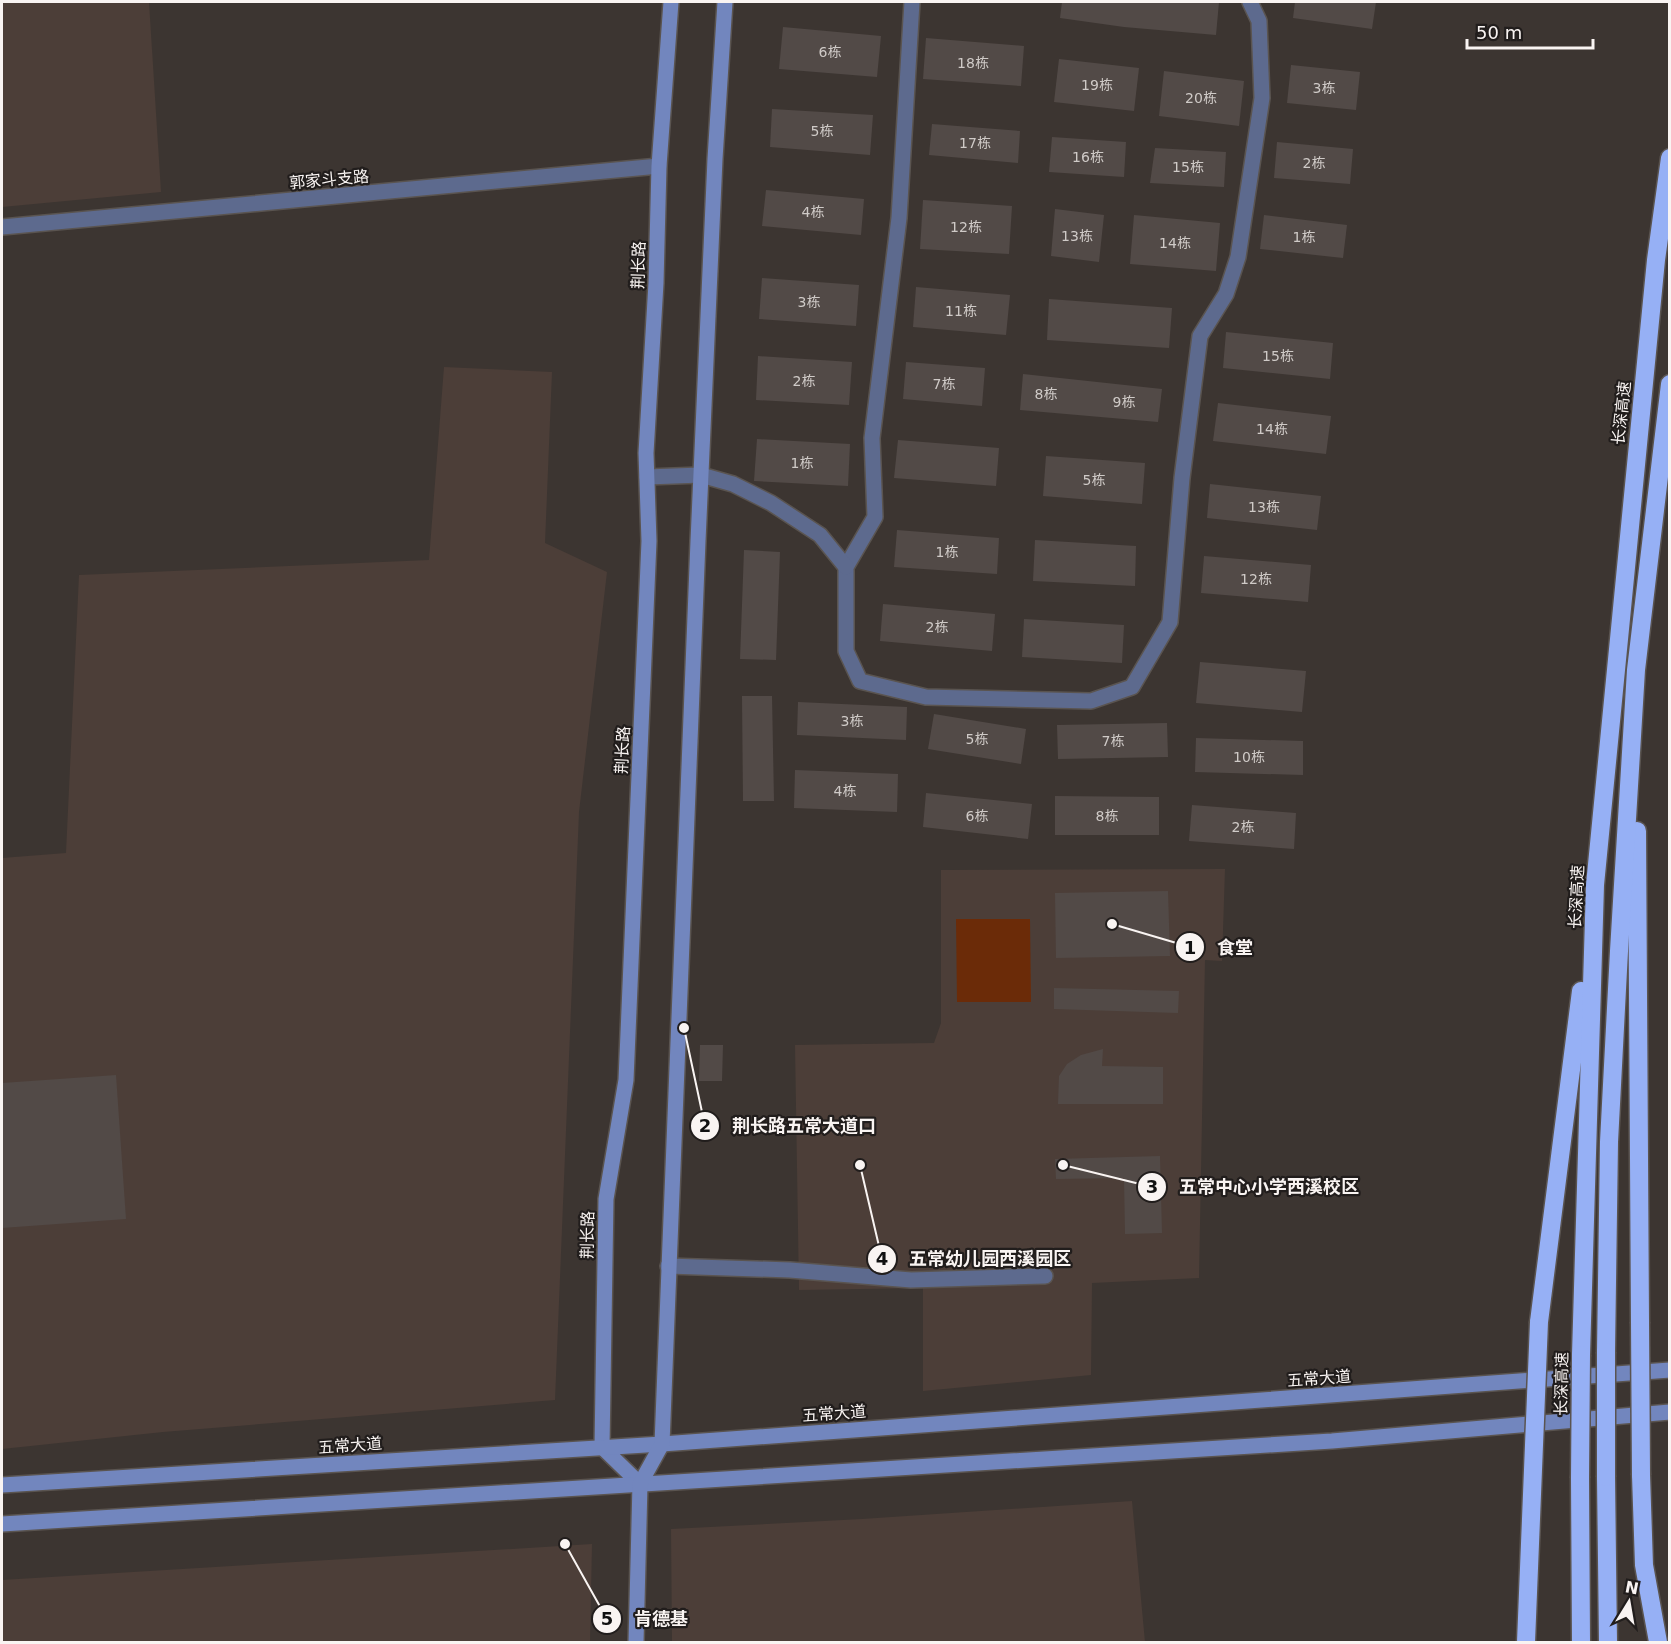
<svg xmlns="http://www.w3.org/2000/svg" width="1671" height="1644" viewBox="0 0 1671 1644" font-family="'DejaVu Sans','Noto Sans SC',sans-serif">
<rect width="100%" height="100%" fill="#3c3531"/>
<!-- built -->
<g fill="#4c3e38">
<polygon points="2,2 149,2 161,192 2,207"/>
<polygon points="444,367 552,372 545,543 607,572 579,812 555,1400 163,1432 2,1449 2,858 66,853 79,575 429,560"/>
<polygon points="1225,869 1222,961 1205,960 1199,1278 1092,1283 1091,1375 923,1391 923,1288 799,1290 795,1045 934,1043 941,1023 941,870"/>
<polygon points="1132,1501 1145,1642 672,1642 671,1529 862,1519"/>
<polygon points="592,1544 590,1642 2,1642 2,1580"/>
</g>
<!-- green -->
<polygon fill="#6b2b08" points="956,919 1030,919 1031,1002 957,1002"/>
<!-- building -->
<g fill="#524a47">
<polygon points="1062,2 1219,2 1216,35 1124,27 1060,18"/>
<polygon points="1295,2 1376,2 1372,29 1293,18"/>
<polygon points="783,27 881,36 877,77 779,69"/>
<polygon points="926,38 1024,46 1021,86 923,79"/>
<polygon points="1059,59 1139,68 1134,111 1054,102"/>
<polygon points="1291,65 1360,72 1356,110 1287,103"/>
<polygon points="1164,71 1244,81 1239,126 1159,116"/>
<polygon points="772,109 873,115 870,155 770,147"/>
<polygon points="932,124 1020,131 1018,163 929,155"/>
<polygon points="1052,137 1126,142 1124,177 1049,172"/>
<polygon points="1277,142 1353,149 1350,184 1274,178"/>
<polygon points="1155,148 1226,152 1224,187 1150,183"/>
<polygon points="766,190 864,199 861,235 762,226"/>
<polygon points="923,200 1012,206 1009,254 920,249"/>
<polygon points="1055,209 1104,215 1099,262 1051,256"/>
<polygon points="1134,215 1220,223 1216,271 1130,264"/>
<polygon points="1264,215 1347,225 1343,258 1260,249"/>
<polygon points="762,278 859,285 856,326 759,319"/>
<polygon points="916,287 1010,295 1006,335 913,327"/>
<polygon points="1049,299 1172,308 1169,348 1047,340"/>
<polygon points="1226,332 1333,343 1330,379 1223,368"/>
<polygon points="758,356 852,362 849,405 756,400"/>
<polygon points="906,362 985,368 982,406 903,399"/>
<polygon points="1023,374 1162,389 1158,422 1020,410"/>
<polygon points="1218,403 1331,416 1326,454 1213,441"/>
<polygon points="757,439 850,444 848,486 754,481"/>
<polygon points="898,440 999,448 996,486 894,478"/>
<polygon points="1046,456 1145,463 1142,504 1043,496"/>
<polygon points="1210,484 1321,496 1317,530 1207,518"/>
<polygon points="897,530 999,538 997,574 894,567"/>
<polygon points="1035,540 1136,546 1135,586 1033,581"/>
<polygon points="744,550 780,552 776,660 740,659"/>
<polygon points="1204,556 1311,565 1308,602 1201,593"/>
<polygon points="883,604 995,614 992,651 880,641"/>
<polygon points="1024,619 1124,625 1122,663 1022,657"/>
<polygon points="1200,662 1306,671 1302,712 1196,703"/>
<polygon points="742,696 772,696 774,801 743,801"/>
<polygon points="798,702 907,707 906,740 797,735"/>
<polygon points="934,714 1026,729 1021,764 928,749"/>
<polygon points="1167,723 1168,757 1058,759 1057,725"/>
<polygon points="1196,738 1303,741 1303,775 1195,772"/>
<polygon points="795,770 898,774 897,812 794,808"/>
<polygon points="926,793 1032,804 1028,839 923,827"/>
<polygon points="1055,796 1159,797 1159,835 1055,835"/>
<polygon points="1192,805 1296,813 1294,849 1189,841"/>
<polygon points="1168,891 1170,956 1056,958 1055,893"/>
<polygon points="1054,988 1179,991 1178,1013 1054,1009"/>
<polygon points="700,1045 723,1045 722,1081 699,1081"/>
<polygon points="1103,1049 1102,1066 1163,1067 1163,1104 1058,1104 1059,1076 1067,1064 1081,1055"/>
<polygon points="116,1075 126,1219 2,1228 2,1083"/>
<polygon points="1160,1156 1162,1233 1125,1234 1124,1178 1056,1179 1055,1159"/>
</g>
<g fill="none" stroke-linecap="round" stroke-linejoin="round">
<defs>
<g id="street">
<polyline points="912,2 899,218 872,438 875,517 846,567 846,651 860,681 926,697 1091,701 1132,687 1170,622 1182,478 1200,336 1226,294 1238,257 1262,98 1259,21 1250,2"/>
<polyline points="2,227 659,166"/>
<polyline points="647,477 701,475 733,484 771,503 820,535 846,567"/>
<polyline points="668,1266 790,1270 911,1280 1045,1276"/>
</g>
<g id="secondary">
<polyline points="640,1484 602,1447 606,1199 626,1080 649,541 646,453 656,283 659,166 671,2"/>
<polyline points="2,1485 662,1444 1670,1370"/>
<polyline points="2,1524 1332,1441 1670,1412"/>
<polyline points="636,1642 640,1484 662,1444 698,541 715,159 725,2"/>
</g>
<g id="highway">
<polyline points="1637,831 1640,1322"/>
<polyline points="1539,1322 1581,991"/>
<polyline points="1606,1352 1609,1142 1619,951 1636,670 1670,384"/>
<polyline points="1581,1355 1595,885 1656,260 1670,158"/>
<polyline points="1641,1475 1644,1565 1658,1642"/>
<polyline points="1606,1477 1608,1642"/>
<polyline points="1580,1478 1581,1642"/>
</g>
</defs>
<!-- street casing -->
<use href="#street" stroke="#5a5450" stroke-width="18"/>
<!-- secondary casing -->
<use href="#secondary" stroke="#5a5450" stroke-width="18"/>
<!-- highway casing -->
<use href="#highway" stroke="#5a5450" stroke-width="21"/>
<!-- street -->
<use href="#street" stroke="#5d6a8e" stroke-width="15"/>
<!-- secondary -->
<use href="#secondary" stroke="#7286be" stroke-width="15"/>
<!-- highway -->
<use href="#highway" stroke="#96b0f5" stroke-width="18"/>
<defs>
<g id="highway-bridge">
<polyline points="1640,1322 1641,1475"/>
<polyline points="1606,1352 1606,1477"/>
<polyline points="1580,1478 1581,1355"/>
<polyline points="1526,1642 1539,1322"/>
</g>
</defs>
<!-- highway-bridge casing -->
<use href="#highway-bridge" stroke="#5a5450" stroke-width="21" stroke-linecap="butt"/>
<!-- highway-bridge -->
<use href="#highway-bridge" stroke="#96b0f5" stroke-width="18"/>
</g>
<g text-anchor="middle" stroke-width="4.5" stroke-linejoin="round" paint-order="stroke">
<!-- number labels -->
<g font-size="14" fill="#cfcac7">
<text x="830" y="57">6栋</text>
<text x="973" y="68">18栋</text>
<text x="1097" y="90">19栋</text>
<text x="1324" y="93">3栋</text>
<text x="1201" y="103">20栋</text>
<text x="822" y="136">5栋</text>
<text x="975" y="148">17栋</text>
<text x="1088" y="162">16栋</text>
<text x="1314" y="168">2栋</text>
<text x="1188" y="172">15栋</text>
<text x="813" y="217">4栋</text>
<text x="966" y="232">12栋</text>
<text x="1077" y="241">13栋</text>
<text x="1304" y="242">1栋</text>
<text x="1175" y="248">14栋</text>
<text x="809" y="307">3栋</text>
<text x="961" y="316">11栋</text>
<text x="1278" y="361">15栋</text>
<text x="804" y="386">2栋</text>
<text x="944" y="389">7栋</text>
<text x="1046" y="399">8栋</text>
<text x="1124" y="407">9栋</text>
<text x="1272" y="434">14栋</text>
<text x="802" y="468">1栋</text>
<text x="1094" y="485">5栋</text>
<text x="1264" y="512">13栋</text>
<text x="947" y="557">1栋</text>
<text x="1256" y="584">12栋</text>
<text x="937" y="632">2栋</text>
<text x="852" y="726">3栋</text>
<text x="977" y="744">5栋</text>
<text x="1113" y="746">7栋</text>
<text x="1249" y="762">10栋</text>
<text x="845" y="796">4栋</text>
<text x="977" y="821">6栋</text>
<text x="1107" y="821">8栋</text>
<text x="1243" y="832">2栋</text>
</g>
<!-- street labels -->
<g font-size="16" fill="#f9f4f2" stroke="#211d1c">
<text transform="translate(329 179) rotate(-5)" y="6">郭家斗支路</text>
<text transform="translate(638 265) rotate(-88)" y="6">荆长路</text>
<text transform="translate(1621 413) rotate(-84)" y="6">长深高速</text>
<text transform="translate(622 750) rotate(-87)" y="6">荆长路</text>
<text transform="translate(1576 897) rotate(-87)" y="6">长深高速</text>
<text transform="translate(587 1235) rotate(-89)" y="6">荆长路</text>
<text transform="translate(1319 1378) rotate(-4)" y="6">五常大道</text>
<text transform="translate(1561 1384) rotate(-89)" y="6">长深高速</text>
<text transform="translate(834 1413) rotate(-4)" y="6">五常大道</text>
<text transform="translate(350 1445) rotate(-4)" y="6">五常大道</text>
</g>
</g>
<!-- callouts -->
<path fill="none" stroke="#f9f4f2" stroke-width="2" d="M1112 924L1190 947M684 1028L705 1126M1063 1165L1152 1187M860 1165L882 1259M565 1544L607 1619"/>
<g fill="#f9f4f2" stroke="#211d1c" stroke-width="2">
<circle cx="1112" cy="924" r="6"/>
<circle cx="684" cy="1028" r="6"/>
<circle cx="1063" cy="1165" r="6"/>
<circle cx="860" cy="1165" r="6"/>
<circle cx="565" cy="1544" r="6"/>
<circle cx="1190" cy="947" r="15"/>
<circle cx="705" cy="1126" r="15"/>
<circle cx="1152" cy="1187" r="15"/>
<circle cx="882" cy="1259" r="15"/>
<circle cx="607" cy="1619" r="15"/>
</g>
<g font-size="18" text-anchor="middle" font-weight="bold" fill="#111">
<text x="1190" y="954">1</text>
<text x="705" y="1132">2</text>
<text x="1152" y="1193">3</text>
<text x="882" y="1265">4</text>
<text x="607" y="1625">5</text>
</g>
<g font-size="18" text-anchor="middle" font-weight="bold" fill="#f9f4f2" stroke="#211d1c" stroke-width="4.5" stroke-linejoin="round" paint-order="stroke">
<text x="1235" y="954">食堂</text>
<text x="804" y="1132">荆长路五常大道口</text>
<text x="1269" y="1193">五常中心小学西溪校区</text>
<text x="990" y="1265">五常幼儿园西溪园区</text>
<text x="661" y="1625">肯德基</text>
</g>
<!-- border -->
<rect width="1671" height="1644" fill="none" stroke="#f9f4f2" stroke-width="6"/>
<!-- north arrow -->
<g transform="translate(1629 1602) rotate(11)" stroke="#211d1c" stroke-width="4.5" paint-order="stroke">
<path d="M0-4.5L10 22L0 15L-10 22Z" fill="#f9f4f2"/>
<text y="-9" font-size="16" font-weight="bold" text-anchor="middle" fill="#f9f4f2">N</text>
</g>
<!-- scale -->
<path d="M1467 39v9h126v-9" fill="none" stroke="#f9f4f2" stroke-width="3"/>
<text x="1476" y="39" font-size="18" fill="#f9f4f2" stroke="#211d1c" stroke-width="4.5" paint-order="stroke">50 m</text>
</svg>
